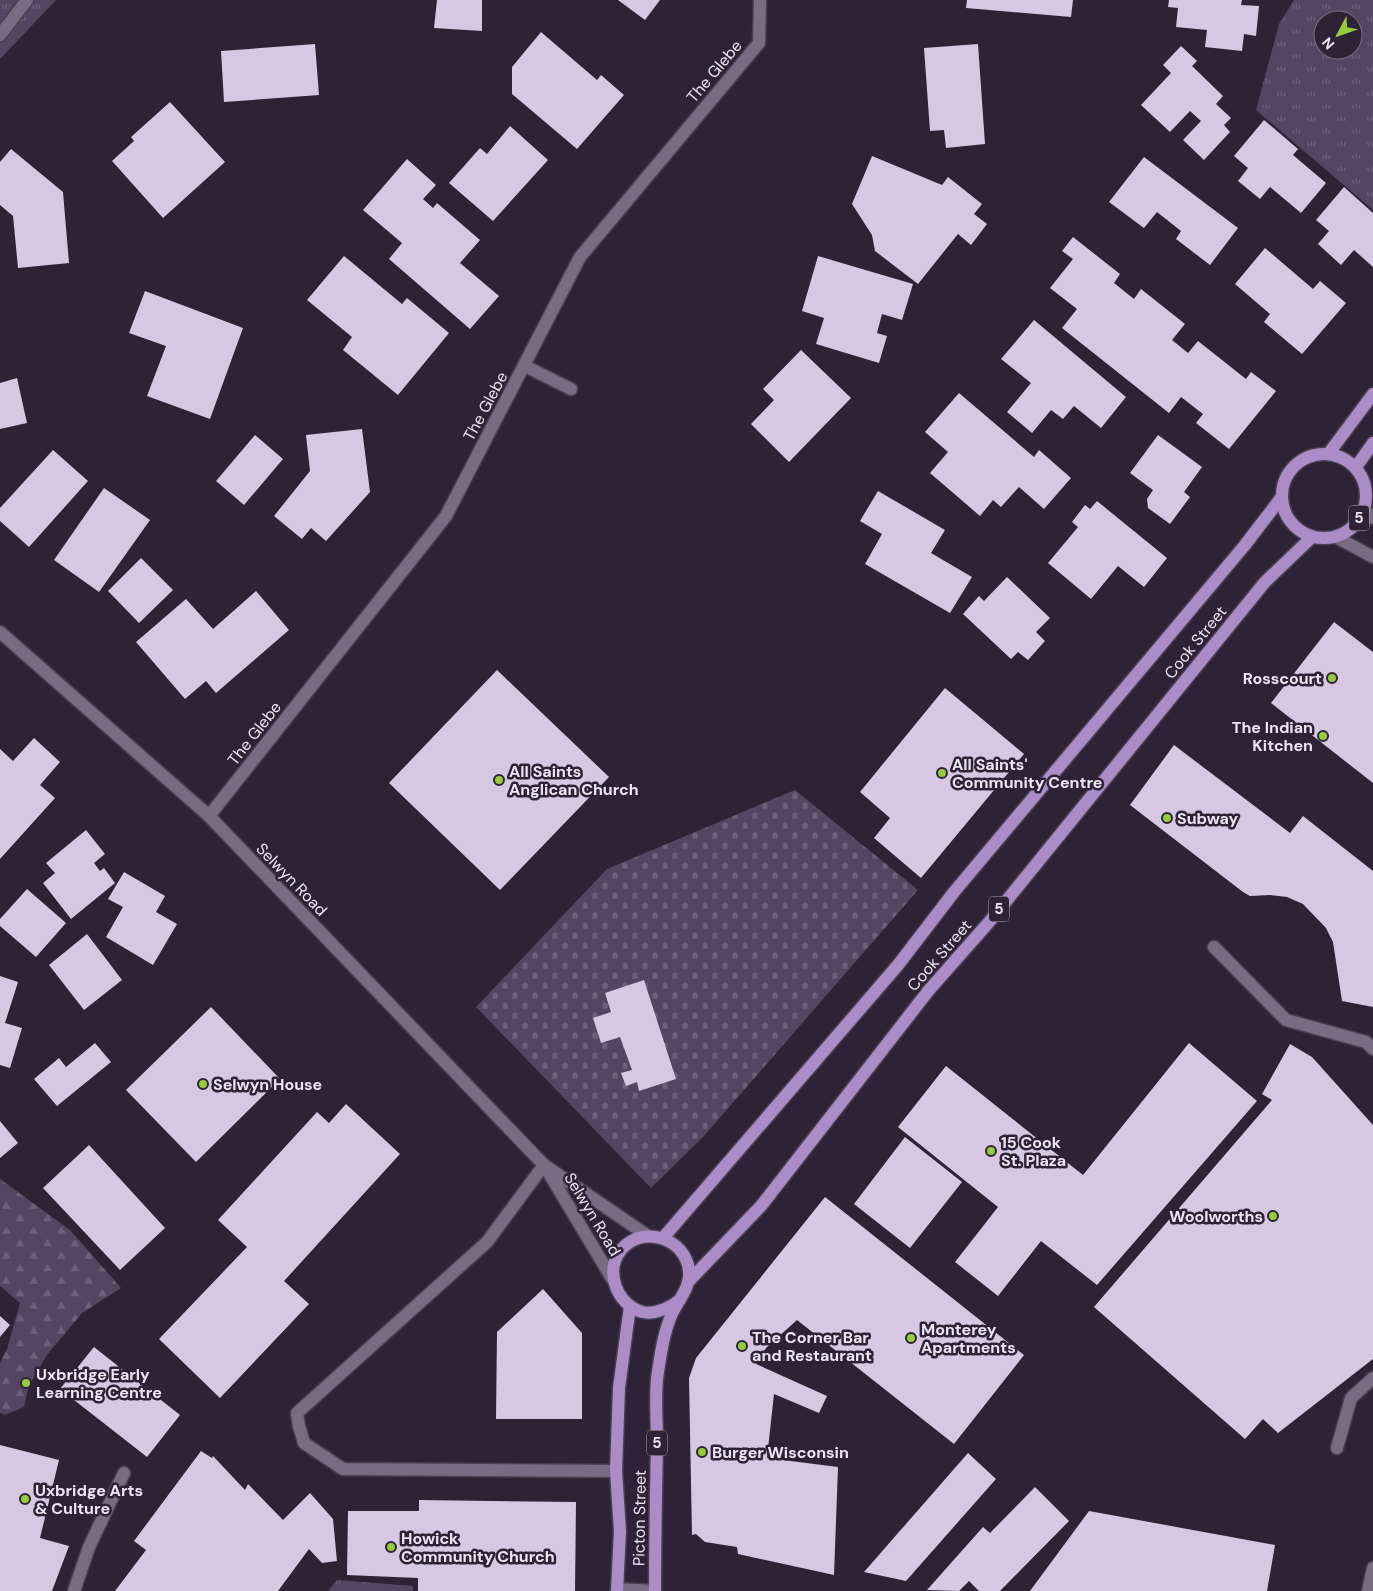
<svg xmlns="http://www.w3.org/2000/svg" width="1373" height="1591" viewBox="0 0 1373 1591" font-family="'DM Sans',sans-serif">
<defs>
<pattern id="forest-firs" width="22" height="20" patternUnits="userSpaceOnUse" patternTransform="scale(1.25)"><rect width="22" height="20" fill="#554562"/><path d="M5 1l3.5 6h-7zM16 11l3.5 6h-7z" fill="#6e6079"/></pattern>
<pattern id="cemetery-stones" width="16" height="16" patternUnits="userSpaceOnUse" patternTransform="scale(1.25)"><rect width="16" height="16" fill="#554562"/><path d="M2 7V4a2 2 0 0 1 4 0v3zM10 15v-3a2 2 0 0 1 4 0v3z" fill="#6e6079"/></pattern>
<pattern id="park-tufts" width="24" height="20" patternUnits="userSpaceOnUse" patternTransform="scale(1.25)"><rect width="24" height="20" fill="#554562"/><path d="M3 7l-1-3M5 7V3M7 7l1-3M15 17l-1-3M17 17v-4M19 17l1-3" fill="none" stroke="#6e6079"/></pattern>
</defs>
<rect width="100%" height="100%" fill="#2e2237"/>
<!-- forest -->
<polygon fill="url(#forest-firs)" points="0,1179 70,1230 121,1288 82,1313 47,1355 29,1385 24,1407 5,1415 0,1413 0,1363 7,1349 20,1303 0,1286"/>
<!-- cemetery -->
<polygon fill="url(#cemetery-stones)" points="795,790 918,890 703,1137 651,1188 476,1007 607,869"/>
<!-- park -->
<g fill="url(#park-tufts)" fill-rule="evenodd">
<polygon points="0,0 56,0 0,59"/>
<path d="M 1294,0 L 1373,0 L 1373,210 L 1256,110 L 1279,24 ZM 1323,20 L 1353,20 L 1353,50 L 1323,50 Z"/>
<polygon points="337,1580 413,1586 413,1591 328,1591"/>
</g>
<!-- building -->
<g fill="#d6c8e3">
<polygon points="437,0 482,0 482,31 434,28"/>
<polygon points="618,0 660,0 645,20"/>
<polygon points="967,0 1073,0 1071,17 966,8"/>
<polygon points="1169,0 1242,0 1241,5 1259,6 1256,36 1244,34 1242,51 1205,47 1207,30 1176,27 1178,8 1168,7"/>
<polygon points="541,32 597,80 601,75 624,95 577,149 512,94 512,67"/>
<polygon points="315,44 319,95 224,102 221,51"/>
<polygon points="978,44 985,144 946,148 944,130 930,131 924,48"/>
<polygon points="1181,46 1197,61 1192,66 1223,96 1216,104 1231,118 1224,125 1230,132 1204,160 1183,140 1201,121 1190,111 1170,132 1141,105 1171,73 1163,65"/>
<polygon points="170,102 225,162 163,218 112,161 134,141 131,137"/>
<polygon points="1264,120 1298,149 1293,155 1326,183 1301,213 1270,187 1260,199 1238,181 1248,168 1234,156"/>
<polygon points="510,126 548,160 493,221 449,183 480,148 487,154"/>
<polygon points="11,149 63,192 69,263 18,268 13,216 0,205 0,162"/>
<polygon points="872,156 942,185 948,177 982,204 974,214 987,224 971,245 958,234 918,284 875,251 872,235 852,204"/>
<polygon points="1144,157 1238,228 1210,265 1176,239 1181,231 1157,212 1144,228 1109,202"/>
<polygon points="407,159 436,185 423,199 433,208 437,203 480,240 460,263 499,296 470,329 389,259 402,243 363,210"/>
<polygon points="1344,187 1373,213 1373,267 1354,250 1341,265 1318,244 1329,231 1316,220"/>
<polygon points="1073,237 1120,274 1114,283 1134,299 1141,289 1185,324 1172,340 1188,353 1198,341 1246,379 1251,372 1276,391 1229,449 1196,423 1203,414 1181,397 1169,413 1062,328 1077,309 1050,288 1073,259 1062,251"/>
<polygon points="1265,248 1313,289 1320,281 1346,303 1302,354 1264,322 1270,314 1235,284"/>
<polygon points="344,256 402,304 407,298 449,333 398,395 343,350 352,337 307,300"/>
<polygon points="818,256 913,284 902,320 882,314 877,333 887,336 879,363 816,344 824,318 802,311"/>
<polygon points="145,291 243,328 210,419 147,396 166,346 129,333"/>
<polygon points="1034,320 1126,397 1101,428 1074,406 1063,419 1051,410 1032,433 1007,412 1031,383 1001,359"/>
<polygon points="801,350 851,398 789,462 751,424 774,400 763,389"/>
<polygon points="17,378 27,423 0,429 0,383"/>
<polygon points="959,393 1034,457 1039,450 1071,478 1044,509 1019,487 1001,507 993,500 980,516 930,473 948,452 925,432"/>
<polygon points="362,429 370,492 326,541 311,528 302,539 274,516 310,471 306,435"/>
<polygon points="255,435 283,459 244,505 216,481"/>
<polygon points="1158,435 1202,467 1184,492 1190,497 1170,524 1148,508 1147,499 1153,490 1130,473"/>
<polygon points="53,450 88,481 29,547 0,521 0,508"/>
<polygon points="104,488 150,520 99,592 54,560"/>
<polygon points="878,491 945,530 931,553 972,577 950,613 865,564 882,534 860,521"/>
<polygon points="1097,501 1167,558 1144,587 1118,566 1091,599 1048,563 1078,527 1072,522 1085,505 1090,509"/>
<polygon points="141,558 173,590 139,623 108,591"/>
<polygon points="1007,577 1050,618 1036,632 1045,641 1028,660 1018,652 1011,659 963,614 979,596 984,601"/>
<polygon points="256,591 289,630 216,693 206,681 185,699 136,642 186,599 213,629"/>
<polygon points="1334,622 1373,652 1373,783 1271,703"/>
<polygon points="497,670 609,777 500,890 389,783"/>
<polygon points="945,688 1024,754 921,878 874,838 890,818 860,792"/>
<polygon points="34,738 60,762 40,785 55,798 0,859 0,749 13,761"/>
<polygon points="1174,745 1290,833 1303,816 1373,871 1373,1007 1342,1001 1333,942 1326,928 1303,904 1287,897 1270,895 1250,896 1243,892 1130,805"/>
<polygon points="86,830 105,854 94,863 100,871 104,868 115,883 71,919 43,883 55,873 46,863"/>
<polygon points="124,872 165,896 156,912 177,924 153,965 106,937 123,907 108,899"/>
<polygon points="27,889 66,923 36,957 0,926 0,919"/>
<polygon points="87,934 122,980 84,1010 49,965"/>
<polygon points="0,976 18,982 5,1023 22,1028 10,1068 0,1065"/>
<polygon points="644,980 676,1079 639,1091 637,1082 626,1086 621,1073 632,1070 620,1037 601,1043 593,1018 611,1012 605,993"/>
<polygon points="211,1007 280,1079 196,1162 126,1090"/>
<polygon points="95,1043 111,1062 57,1106 34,1079 59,1058 66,1067"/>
<polygon points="1189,1043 1257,1101 1097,1285 1041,1241 998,1296 955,1262 998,1207 898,1127 946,1066 1083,1175"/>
<polygon points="1290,1044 1312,1057 1373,1125 1373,1359 1278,1433 1263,1419 1245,1439 1094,1307 1272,1100 1262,1094"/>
<polygon points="346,1104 400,1154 284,1281 309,1304 220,1398 159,1339 247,1247 218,1220 317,1112 329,1123"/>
<polygon points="0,1121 18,1143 0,1158"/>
<polygon points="905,1137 962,1182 910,1248 854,1204"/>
<polygon points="89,1145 165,1228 120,1270 43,1188"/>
<polygon points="825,1197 1024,1355 954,1444 797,1320 766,1348 756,1364 827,1396 819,1413 774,1394 767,1458 838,1467 834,1575 738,1554 737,1547 705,1542 696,1534 692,1535 689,1378 696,1358"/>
<polygon points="543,1289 582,1333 582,1419 496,1419 497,1332"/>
<polygon points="0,1316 10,1325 0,1337"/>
<polygon points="94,1347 180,1415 147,1457 60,1389"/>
<polygon points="0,1445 59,1460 40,1538 69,1546 52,1591 0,1591"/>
<polygon points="201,1451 212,1458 213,1456 245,1490 248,1484 283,1520 310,1493 333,1519 337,1561 322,1563 309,1549 278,1591 115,1591 146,1550 134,1541"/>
<polygon points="968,1453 996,1479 906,1581 864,1572"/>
<polygon points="1035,1487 1069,1521 1000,1591 979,1591 969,1581 959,1591 927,1590 983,1527 990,1533"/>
<polygon points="419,1500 576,1502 575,1591 418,1591 418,1578 347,1575 348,1511 419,1511"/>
<polygon points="1089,1511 1275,1545 1267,1591 1030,1591"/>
</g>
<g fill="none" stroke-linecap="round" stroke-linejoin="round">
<defs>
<g id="minor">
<polyline points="0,35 27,0"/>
<polyline points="525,366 571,389"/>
<polyline points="1364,509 1373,518"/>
<polyline points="1336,537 1373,557"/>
<polyline points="0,632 209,816 544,1165 648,1236"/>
<polyline points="209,816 446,516 580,257 759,43 760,1"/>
<polyline points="1214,947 1286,1020 1366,1042 1373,1049"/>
<polyline points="544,1165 487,1242 297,1413 299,1426 304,1443 343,1469 616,1471"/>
<polyline points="547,1170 613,1280"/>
<polyline points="1337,1448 1351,1398 1373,1378"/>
<polyline points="617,1589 654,1591"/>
<polyline points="74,1591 89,1547 124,1473"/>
<polyline points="1368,1591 1373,1568"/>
</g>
<g id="major">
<polyline points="1329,453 1373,394"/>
<circle cx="1324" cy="496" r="42"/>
<polyline points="1356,467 1373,443"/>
<polyline points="663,1238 898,965 954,892 1245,545 1281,498"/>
<polyline points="688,1282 761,1206 929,990 990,921 1265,582 1312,537"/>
<polyline points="617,1591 620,1531 616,1471 619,1388 630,1306"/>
<path d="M 655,1591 C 655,1542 656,1492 657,1443 C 657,1422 655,1400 657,1379 C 660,1358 663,1335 671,1316 C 677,1301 691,1288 689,1271 C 686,1238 642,1224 621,1250 C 604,1271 617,1305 642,1312 C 656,1315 669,1308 680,1300"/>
</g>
</defs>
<!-- minor casing -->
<use href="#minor" stroke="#493f51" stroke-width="15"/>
<!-- major casing -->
<use href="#major" stroke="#493f51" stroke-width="15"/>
<!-- minor -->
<use href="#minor" stroke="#786b83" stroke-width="12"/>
<!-- major -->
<use href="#major" stroke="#ab8cc6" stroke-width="12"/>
</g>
<!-- markers -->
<g fill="#94cc3c" stroke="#2e2237" stroke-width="2">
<circle cx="1332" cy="678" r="5"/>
<circle cx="1323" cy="736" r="5"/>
<circle cx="942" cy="773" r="5"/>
<circle cx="499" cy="780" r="5"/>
<circle cx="1167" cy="818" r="5"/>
<circle cx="203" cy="1084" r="5"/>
<circle cx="991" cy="1151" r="5"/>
<circle cx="1273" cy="1216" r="5"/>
<circle cx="911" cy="1338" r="5"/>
<circle cx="742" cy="1346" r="5"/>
<circle cx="26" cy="1383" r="5"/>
<circle cx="702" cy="1452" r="5"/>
<circle cx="25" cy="1499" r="5"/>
<circle cx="391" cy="1547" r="5"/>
</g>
<g text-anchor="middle" stroke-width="5" stroke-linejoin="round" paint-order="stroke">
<!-- shield labels -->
<g fill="#2e2237" stroke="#b3aabb" stroke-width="1">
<rect x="1349" y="505.5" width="20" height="25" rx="4"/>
<rect x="989" y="896.5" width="20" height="25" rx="4"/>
<rect x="647" y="1430.5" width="20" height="25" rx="4"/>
</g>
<g font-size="15" font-weight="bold" fill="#ece5f3">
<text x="1359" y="523">5</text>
<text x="999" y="914">5</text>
<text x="657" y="1448">5</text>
</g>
<!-- street labels -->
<g font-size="16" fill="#ece5f3" stroke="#2e2237">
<text transform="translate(714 71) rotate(-50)" y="6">The Glebe</text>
<text transform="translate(485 406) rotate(-62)" y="6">The Glebe</text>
<text transform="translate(1195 642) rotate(-51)" y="6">Cook Street</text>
<text transform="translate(254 733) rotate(-52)" y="6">The Glebe</text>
<text transform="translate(292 879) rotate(46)" y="6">Selwyn Road</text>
<text transform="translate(939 955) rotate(-49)" y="6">Cook Street</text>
<text transform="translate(593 1214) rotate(59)" y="6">Selwyn Road</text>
<text transform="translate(639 1518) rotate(-89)" y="6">Picton Street</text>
</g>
<!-- poi labels -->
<g font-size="16" font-weight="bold" fill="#ece5f3" stroke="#2e2237" text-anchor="start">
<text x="1322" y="684" text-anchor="end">Rosscourt</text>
<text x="1313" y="733" text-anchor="end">The Indian<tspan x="1313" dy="18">Kitchen</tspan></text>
<text x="952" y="770">All Saints'<tspan x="952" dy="18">Community Centre</tspan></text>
<text x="509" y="777">All Saints<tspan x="509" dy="18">Anglican Church</tspan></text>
<text x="1177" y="824">Subway</text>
<text x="213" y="1090">Selwyn House</text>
<text x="1001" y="1148">15 Cook<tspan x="1001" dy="18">St. Plaza</tspan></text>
<text x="1263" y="1222" text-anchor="end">Woolworths</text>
<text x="921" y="1335">Monterey<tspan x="921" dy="18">Apartments</tspan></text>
<text x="752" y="1343">The Corner Bar<tspan x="752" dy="18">and Restaurant</tspan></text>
<text x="36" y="1380">Uxbridge Early<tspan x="36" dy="18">Learning Centre</tspan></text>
<text x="712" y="1458">Burger Wisconsin</text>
<text x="35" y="1496">Uxbridge Arts<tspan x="35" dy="18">&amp; Culture</tspan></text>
<text x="401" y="1544">Howick<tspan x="401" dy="18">Community Church</tspan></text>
</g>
</g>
<!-- north arrow -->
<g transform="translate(1338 35) rotate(229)"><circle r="24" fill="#2e2237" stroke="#7a7082"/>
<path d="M0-4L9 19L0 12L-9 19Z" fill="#94cc3c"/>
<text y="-8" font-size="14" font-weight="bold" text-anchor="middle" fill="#ece5f3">N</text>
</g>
</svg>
